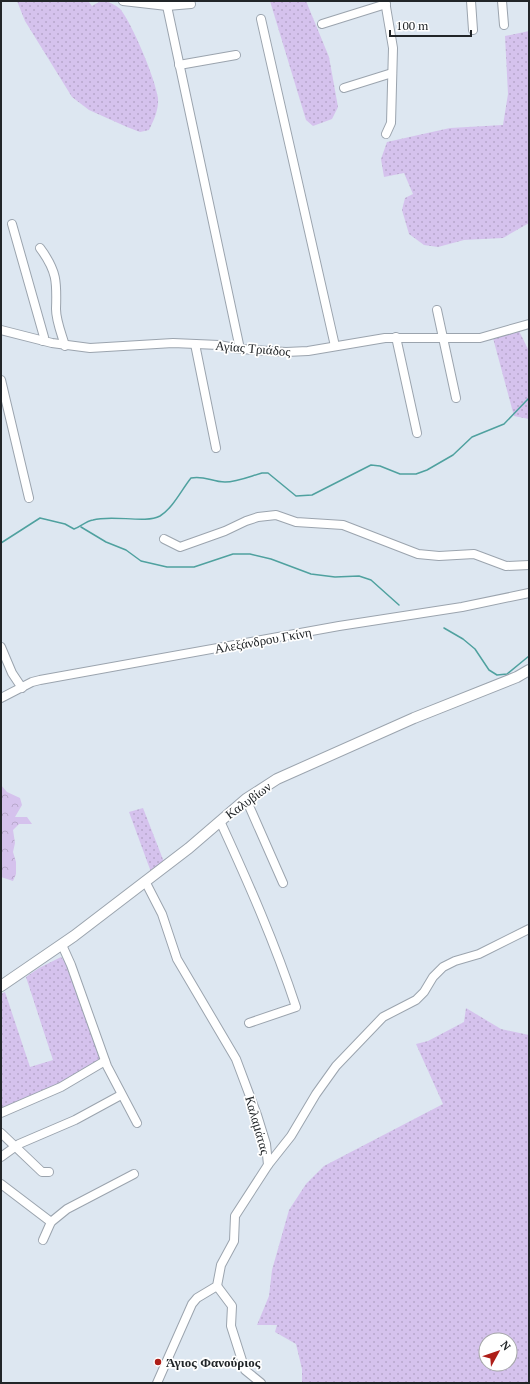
<svg xmlns="http://www.w3.org/2000/svg" width="530" height="1384" viewBox="0 0 530 1384" font-family="'PT Serif',serif">
<defs>
<pattern id="grass-dots" width="8" height="8" patternUnits="userSpaceOnUse"><rect width="8" height="8" fill="#d5c2ed"/><path d="M2 2h.1M6 6h.1" fill="none" stroke="#b7a7cb" stroke-width="1.8" stroke-linecap="round"/></pattern>
<pattern id="forest-crowns" width="20" height="18" patternUnits="userSpaceOnUse"><rect width="20" height="18" fill="#d5c2ed"/><path d="M2 6a3 3 0 1 1 6 0M12 15a3 3 0 1 1 6 0" fill="none" stroke="#b7a7cb"/></pattern>
</defs>
<rect width="100%" height="100%" fill="#dde7f1"/>
<!-- grass -->
<g fill="url(#grass-dots)" fill-rule="evenodd">
<path d="M 17,1 L 88,1 L 92,6 C 96,4 101,0 106,1 C 109,2 119,7 121,10 C 133,26 155,78 158,98 C 159,109 154,120 149,130 L 140,132 L 127,127 L 89,110 L 72,97 L 25,21 Z"/>
<polygon points="270,1 306,1 329,57 338,107 332,119 313,126 306,120"/>
<polygon points="529,31 529,223 503,238 464,240 438,247 424,245 409,234 402,210 405,198 413,194 404,173 384,177 381,159 387,142 450,128 503,125 508,94 505,36"/>
<polygon points="519,331 529,351 529,419 514,416 493,338"/>
<polygon points="143,808 164,862 151,872 129,812"/>
<polygon points="61,957 69,966 104,1060 38,1094 1,1111 1,994 5,992 30,1067 53,1060 26,977 39,968"/>
<path d="M 466,1008 L 501,1029 L 529,1035 L 529,1383 L 302,1383 L 302,1369 L 296,1344 L 275,1332 L 277,1325 L 257,1325 L 269,1296 L 272,1270 L 289,1210 L 306,1184 L 324,1166 L 443,1104 L 416,1044 L 428,1041 L 464,1022 ZM 486,1340 L 510,1340 L 510,1364 L 486,1364 Z"/>
</g>
<!-- forest -->
<polygon fill="url(#forest-crowns)" points="1,785 7,792 20,798 22,805 15,817 27,817 32,824 19,824 13,830 15,843 13,852 16,862 16,874 13,881 1,877"/>
<g fill="none" stroke-linecap="round" stroke-linejoin="round">
<!-- stream -->
<g stroke="#4fa19f" stroke-width="1.5">
<polyline points="81,527 106,542 126,550 141,561 167,567 194,567 233,554 250,554 271,559 311,574 335,577 359,576 371,580 399,605"/>
<path d="M 1,543 L 40,518 L 65,524 L 74,529 C 80,527 86,521 93,520 C 112,514 145,524 160,516 C 173,508 182,489 191,478 C 204,475 212,482 225,482 C 237,482 251,476 262,473 L 268,473 L 296,496 L 312,495 L 371,465 L 380,466 L 400,474 L 416,474 L 427,470 L 453,455 L 472,437 L 504,424 L 529,398"/>
<polyline points="444,628 463,639 475,649 489,670 497,675 507,674 529,656"/>
</g>
<defs>
<g id="minor">
<polyline points="123,1 167,6 191,4"/>
<polyline points="385,1 393,48 391,123 386,134"/>
<polyline points="471,1 473,30"/>
<polyline points="502,1 504,25"/>
<polyline points="167,6 240,349"/>
<polyline points="261,19 335,346"/>
<polyline points="322,24 386,4"/>
<polyline points="179,65 236,55"/>
<polyline points="344,88 392,73"/>
<polyline points="12,224 44,337 43,341"/>
<path d="M 40,248 C 57,271 57,282 56,309 C 56,321 62,335 65,346"/>
<polyline points="437,310 456,398"/>
<polyline points="1,330 52,343 90,348 173,343 219,345 240,349 286,352 308,351 385,338 480,338 529,324"/>
<polyline points="396,337 417,433"/>
<polyline points="195,344 216,448"/>
<polyline points="1,380 29,498"/>
<polyline points="164,539 180,547 225,531 246,521 258,517 276,515 296,522 343,525 418,554 439,556 474,554 506,566 529,565"/>
<polyline points="1,647 12,673 22,688"/>
<polyline points="1,698 32,682 40,680 339,626 462,607 529,593"/>
<polyline points="246,799 283,883"/>
<path d="M 220,821 C 248,882 275,943 296,1007 L 249,1023"/>
<polyline points="145,881 162,914 177,959 236,1059 257,1115 266,1144 268,1165 235,1216 234,1241 221,1265 217,1286 197,1298 192,1304 157,1383"/>
<polyline points="62,945 71,965 107,1066 137,1123"/>
<polyline points="1,1113 61,1087 105,1061"/>
<polyline points="1,1133 42,1172 49,1172"/>
<polyline points="1,1157 19,1144 75,1120 121,1095"/>
<polyline points="268,1165 291,1136 316,1094 336,1066 383,1017 416,1000 424,992 433,977 443,967 455,961 479,954 529,929"/>
<polyline points="1,1184 51,1222"/>
<polyline points="43,1240 51,1222 67,1209 134,1174"/>
<polyline points="217,1286 232,1306 231,1326 245,1370 261,1383"/>
</g>
<polyline id="major" points="1,986 74,936 189,848 246,799 277,779 414,718 517,677 529,670"/>
</defs>
<!-- minor casing -->
<use href="#minor" stroke="#9ba4ae" stroke-width="10"/>
<!-- major casing -->
<use href="#major" stroke="#9ba4ae" stroke-width="12"/>
<!-- minor -->
<use href="#minor" stroke="#fff" stroke-width="8"/>
<!-- major -->
<use href="#major" stroke="#fff" stroke-width="10"/>
</g>
<!-- markers -->
<circle fill="#ae1e18" stroke="#fff" stroke-width="1.5" cx="158" cy="1362" r="4"/>
<g text-anchor="middle" stroke-width="3.5" stroke-linejoin="round" paint-order="stroke">
<!-- street labels -->
<g font-size="13" fill="#212528" stroke="#fff">
<text transform="translate(253 348) rotate(5)" y="5">Αγίας Τριάδος</text>
<text transform="translate(263 640) rotate(-10)" y="5">Αλεξάνδρου Γκίνη</text>
<text transform="translate(248 800) rotate(-36)" y="5">Καλυβίων</text>
<text transform="translate(258 1125) rotate(74)" y="5">Καλαμάτας</text>
</g>
<!-- poi labels -->
<g font-size="13" font-weight="bold" fill="#212528" stroke="#fff" text-anchor="start">
<text x="166" y="1367">Άγιος Φανούριος</text>
</g>
</g>
<!-- border -->
<rect width="530" height="1384" fill="none" stroke="#212528" stroke-width="4"/>
<!-- north arrow -->
<g transform="translate(498 1352) rotate(50)"><circle r="19" fill="#ffffff" stroke="#a6a8a9"/>
<path d="M0-3L7 15L0 10L-7 15Z" fill="#ae1e18"/>
<text y="-6" font-size="11" font-weight="bold" text-anchor="middle" fill="#212528">N</text>
</g>
<!-- scale -->
<path d="M390 30v6h81v-6" fill="none" stroke="#212528" stroke-width="2"/>
<text x="396" y="30" font-size="12" fill="#212528" stroke="#ffffff" stroke-width="3" paint-order="stroke">100 m</text>
</svg>
